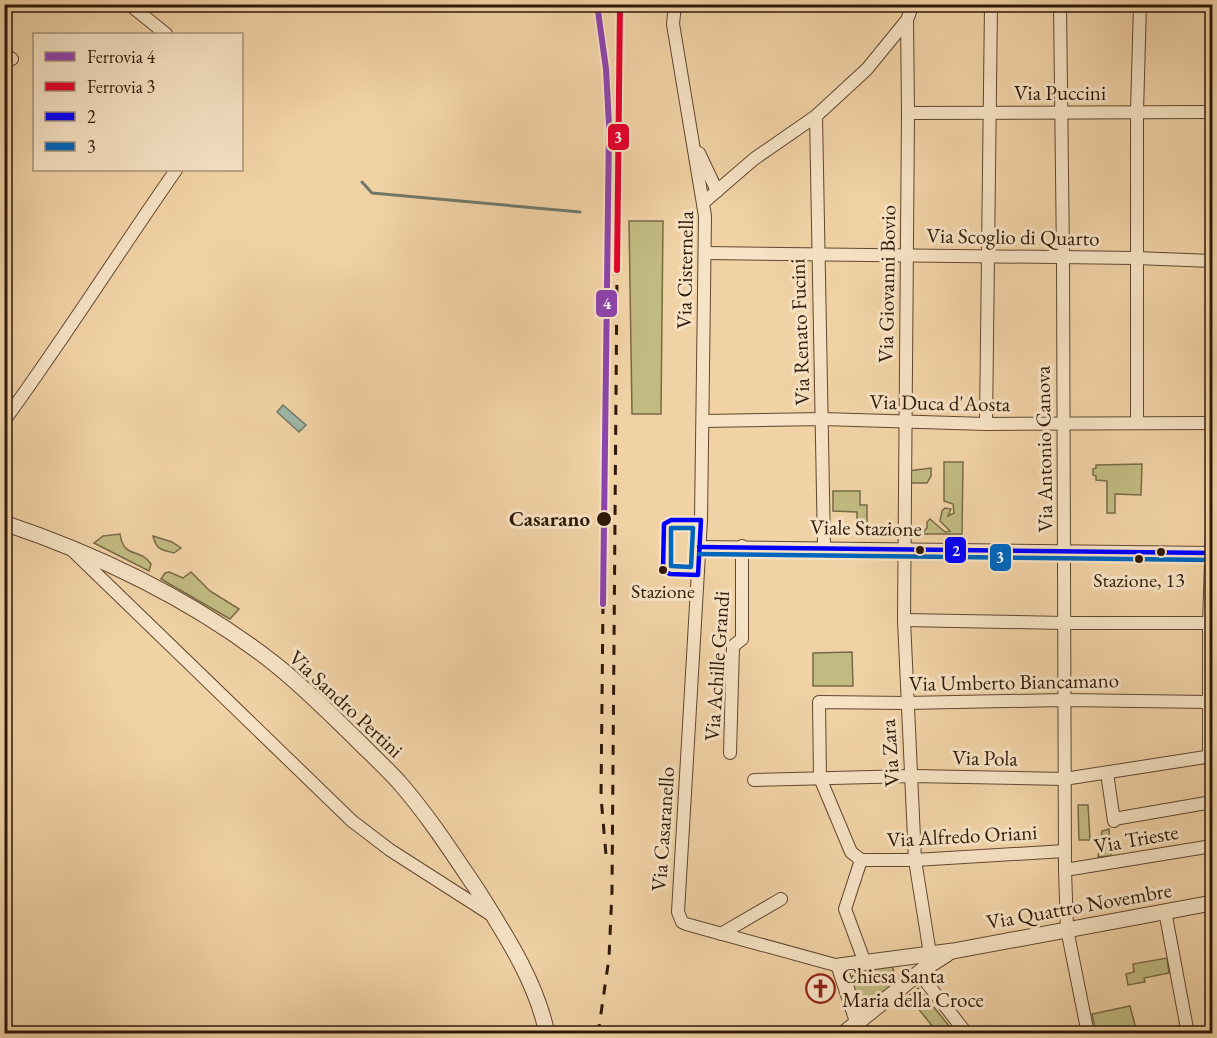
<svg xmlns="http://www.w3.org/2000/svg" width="1217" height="1038" viewBox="0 0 1217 1038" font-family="'EB Garamond',serif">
<rect width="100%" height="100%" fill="#f1d2a5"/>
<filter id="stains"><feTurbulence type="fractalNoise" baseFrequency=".00333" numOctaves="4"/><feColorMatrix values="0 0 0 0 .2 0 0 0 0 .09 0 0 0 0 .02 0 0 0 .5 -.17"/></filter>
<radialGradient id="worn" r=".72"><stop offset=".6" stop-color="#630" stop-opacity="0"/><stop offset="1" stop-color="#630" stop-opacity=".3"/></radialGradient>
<!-- green -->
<g fill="#c1ba81" stroke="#786a45" stroke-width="1.5">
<polygon points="629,221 663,221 661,414 632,414"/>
<polygon points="944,462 963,462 962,534 921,534 927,528 927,522 930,519 945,532 950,531 940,521 942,511 945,508 951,509 948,516 954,513 953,504 944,501"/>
<polygon points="1142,464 1141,495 1115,494 1115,513 1107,513 1107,481 1096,480 1096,476 1093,475 1093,469 1096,468 1096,465"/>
<polygon points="931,468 931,476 927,483 909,483 908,471"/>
<polygon points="833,491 860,491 860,505 867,505 867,533 857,532 857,512 833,511"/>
<path d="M 120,534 C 124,560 140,547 151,564 L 149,571 L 94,543 L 103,536 Z"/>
<path d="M 153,536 L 172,542 L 181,548 L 174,553 C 161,550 156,549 153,536 Z"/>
<polygon points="169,572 183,578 191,572 210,591 239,609 230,619 161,579 165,573"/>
<polygon points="852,652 853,686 813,686 813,653"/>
<polygon points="1078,805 1088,805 1090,840 1079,840"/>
<polygon points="1109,829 1111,856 1098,857 1102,831"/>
<polygon points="1167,958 1169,973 1144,978 1145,982 1128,985 1126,974 1134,972 1133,964"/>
<polygon points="892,966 897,982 862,1010 859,1010 850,979 856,972"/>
<polygon points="918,988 955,1033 938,1033 908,996"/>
<polygon points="1130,1006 1136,1029 1142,1028 1143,1033 1096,1033 1092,1014"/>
</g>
<!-- water -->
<polygon fill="#9bb8a7" stroke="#707868" stroke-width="1.5" points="283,405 306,425 299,432 277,412"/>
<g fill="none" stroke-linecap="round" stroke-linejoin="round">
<!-- stream -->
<polyline stroke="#707868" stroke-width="3" points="362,182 372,193 580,212"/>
<defs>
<g id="minor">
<polyline points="129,4 166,34"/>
<polyline points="675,4 673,24 705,216 701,520 678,912 682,922 686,924 839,966"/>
<polyline points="1060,4 1063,257 1065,870 1067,929 1088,1034"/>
<polyline points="907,20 908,113 904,620 915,860 930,954"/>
<polyline points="4,53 12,59"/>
<polyline points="908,113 1212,112"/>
<polyline points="816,116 824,547"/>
<polyline points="699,153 717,191"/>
<polyline points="703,203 754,159 816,116 867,69 907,20 913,4"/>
<polyline points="705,253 1136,258 1212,261"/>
<path d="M 4,421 C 64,339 118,253 176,170"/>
<polyline points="703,421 823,419 986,424 1212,423"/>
<polyline points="1137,423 1137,112 1140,4"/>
<polyline points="986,424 991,4"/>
<polyline points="699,547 1212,553"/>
<polyline points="73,551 352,821 390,850 493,916"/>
<polyline points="904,620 1065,623 1209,623"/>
<polyline points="730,753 733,646 742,639 742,546"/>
<polyline points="1209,757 1209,623 1212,533"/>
<polyline points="1107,773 1114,821"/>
<polyline points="754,780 912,776 1064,779 1212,756"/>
<polyline points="1114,819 1212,802"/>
<polyline points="861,860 915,860 1065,851"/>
<polyline points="1065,870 1212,846"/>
<polyline points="1165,911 1188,1034"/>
<polyline points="721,934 781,899"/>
<polyline points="865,963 845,909 861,860 851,852 820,778 819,702 906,703 1064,700 1209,702"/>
<polyline points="919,973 967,1034"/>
</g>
<g id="tertiary">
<path d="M 4,523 C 102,556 195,601 276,665 C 305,688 330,714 356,739 C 370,753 385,767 398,781 C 428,815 453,854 478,891 C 505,934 537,983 547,1034"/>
<polyline points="858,1023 839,966 953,951 1212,903"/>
<polyline points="843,1034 925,968 947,954"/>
</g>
</defs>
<!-- minor casing -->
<use href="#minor" stroke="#604730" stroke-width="14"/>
<!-- tertiary casing -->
<use href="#tertiary" stroke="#604730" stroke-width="17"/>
<!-- minor -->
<use href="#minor" stroke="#f6e2c4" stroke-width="12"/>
<!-- tertiary -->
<use href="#tertiary" stroke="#f6e2c4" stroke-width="15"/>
<!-- rail -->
<g stroke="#301909" stroke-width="3" stroke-dasharray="10 10" stroke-linecap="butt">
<polyline points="603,604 601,797 606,855"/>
<polyline points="598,1034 609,958 612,891 617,270"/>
</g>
<defs>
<g id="bus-1">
<polygon points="671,520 701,520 698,575 670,574 663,570 664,524"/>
<polyline points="699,547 1212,553"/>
</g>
<g id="bus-2">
<polygon points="671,528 693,528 691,567 671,566"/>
<polyline points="699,554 1212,560"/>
</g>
</defs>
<!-- bus-1 casing -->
<use href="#bus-1" stroke="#f6e2c4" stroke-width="9"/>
<!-- bus-2 casing -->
<use href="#bus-2" stroke="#f6e2c4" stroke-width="9"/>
<!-- bus-1 -->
<use href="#bus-1" stroke="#00f" stroke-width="4.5"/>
<!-- bus-2 -->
<use href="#bus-2" stroke="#0065bd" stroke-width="4.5"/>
<defs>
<polyline id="rail-1" points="597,4 606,69 609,125 603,604"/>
<polyline id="rail-2" points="617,270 620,4"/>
</defs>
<!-- rail-1 casing -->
<use href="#rail-1" stroke="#f6e2c4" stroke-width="10"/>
<!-- rail-2 casing -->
<use href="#rail-2" stroke="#f6e2c4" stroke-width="10"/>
<!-- rail-1 -->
<use href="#rail-1" stroke="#8e44ad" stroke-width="6"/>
<!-- rail-2 -->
<use href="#rail-2" stroke="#e4002b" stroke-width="6"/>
</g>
<!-- icons -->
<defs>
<symbol id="church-ring" viewBox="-11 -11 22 22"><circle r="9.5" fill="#f6e2c4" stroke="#8f2418" stroke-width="1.5"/><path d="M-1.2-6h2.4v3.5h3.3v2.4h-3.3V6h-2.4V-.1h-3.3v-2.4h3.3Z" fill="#8f2418"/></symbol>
</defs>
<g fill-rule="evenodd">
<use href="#church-ring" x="804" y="972" width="33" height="33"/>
</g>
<!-- markers -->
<g fill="#301909" stroke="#f6e2c4" stroke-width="2">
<circle cx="604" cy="519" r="8"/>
<circle cx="920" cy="550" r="5"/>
<circle cx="1161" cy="552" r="5"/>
<circle cx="1139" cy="559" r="5"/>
<circle cx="663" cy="570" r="5"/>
</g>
<g text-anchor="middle" stroke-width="6" stroke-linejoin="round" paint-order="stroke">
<!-- bus labels -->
<g font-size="20" fill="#301909" stroke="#f6e2c4">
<text x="1139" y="587">Stazione, 13</text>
<text x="663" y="598">Stazione</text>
</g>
<!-- street labels -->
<g font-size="21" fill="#301909" stroke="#f6e2c4">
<text x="1060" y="100">Via Puccini</text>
<text transform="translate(1013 237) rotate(1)" y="7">Via Scoglio di Quarto</text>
<text transform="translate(685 270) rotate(-89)" y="7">Via Cisternella</text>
<text transform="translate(887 284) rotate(-89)" y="7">Via Giovanni Bovio</text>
<text transform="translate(800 332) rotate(-92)" y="7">Via Renato Fucini</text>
<text transform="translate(940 403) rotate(1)" y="7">Via Duca d'Aosta</text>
<text transform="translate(1044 449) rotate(-91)" y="7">Via Antonio Canova</text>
<text transform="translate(866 528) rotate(1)" y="7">Viale Stazione</text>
<text transform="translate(717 666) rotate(-86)" y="7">Via Achille Grandi</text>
<text transform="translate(1014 682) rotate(-1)" y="7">Via Umberto Biancamano</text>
<text transform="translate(346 704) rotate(43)" y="7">Via Sandro Pertini</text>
<text transform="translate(890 753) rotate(-94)" y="7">Via Zara</text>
<text transform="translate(985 758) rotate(1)" y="7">Via Pola</text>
<text transform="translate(663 829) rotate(-86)" y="7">Via Casaranello</text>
<text transform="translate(962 836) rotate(-3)" y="7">Via Alfredo Oriani</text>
<text transform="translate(1136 839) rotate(-10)" y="7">Via Trieste</text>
<text transform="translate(1079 906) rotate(-10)" y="7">Via Quattro Novembre</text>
</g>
<!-- stop labels -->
<g font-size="21" font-weight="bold" fill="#301909" stroke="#f6e2c4" text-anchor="end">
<text x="590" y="526">Casarano</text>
</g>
<!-- poi labels -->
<g font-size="21" fill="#301909" stroke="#f6e2c4" text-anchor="start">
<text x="842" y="983">Chiesa Santa<tspan x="842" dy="24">Maria della Croce</tspan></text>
</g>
</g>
<g stroke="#f6e2c4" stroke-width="2">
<rect x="607" y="123" width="23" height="28" rx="6" fill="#e4002b"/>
<rect x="595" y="289" width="23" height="29" rx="6" fill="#8e44ad"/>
<rect x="944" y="536" width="23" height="28" rx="6" fill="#00f"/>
<rect x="989" y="543" width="23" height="29" rx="6" fill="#0065bd"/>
</g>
<g font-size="16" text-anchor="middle" font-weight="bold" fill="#fff">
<text x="618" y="143">3</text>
<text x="607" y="309">4</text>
<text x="956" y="556">2</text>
<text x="1000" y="563">3</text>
</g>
<!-- margin -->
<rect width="1217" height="1038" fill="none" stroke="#f1d2a5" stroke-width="24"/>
<rect x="6" y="6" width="1205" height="1026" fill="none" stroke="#301909" stroke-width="3"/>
<rect x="12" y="12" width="1193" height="1014" fill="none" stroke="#301909" stroke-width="1.5"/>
<!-- legend -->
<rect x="33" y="33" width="210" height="138" fill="#f6e2c4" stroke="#a79279" stroke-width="1.5"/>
<rect x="45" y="52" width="30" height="9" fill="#8e44ad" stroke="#a79279" stroke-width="1.5"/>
<text x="87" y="63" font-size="18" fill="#301909">Ferrovia 4</text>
<rect x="45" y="82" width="30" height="9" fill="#e4002b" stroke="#a79279" stroke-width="1.5"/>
<text x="87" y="93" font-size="18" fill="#301909">Ferrovia 3</text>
<rect x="45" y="112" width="30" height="9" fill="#0000ff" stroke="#a79279" stroke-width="1.5"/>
<text x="87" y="123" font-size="18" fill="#301909">2</text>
<rect x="45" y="142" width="30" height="9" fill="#0065bd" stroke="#a79279" stroke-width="1.5"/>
<text x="87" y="153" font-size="18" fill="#301909">3</text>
<rect width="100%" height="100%" filter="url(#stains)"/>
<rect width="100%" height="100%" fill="url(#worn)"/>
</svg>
